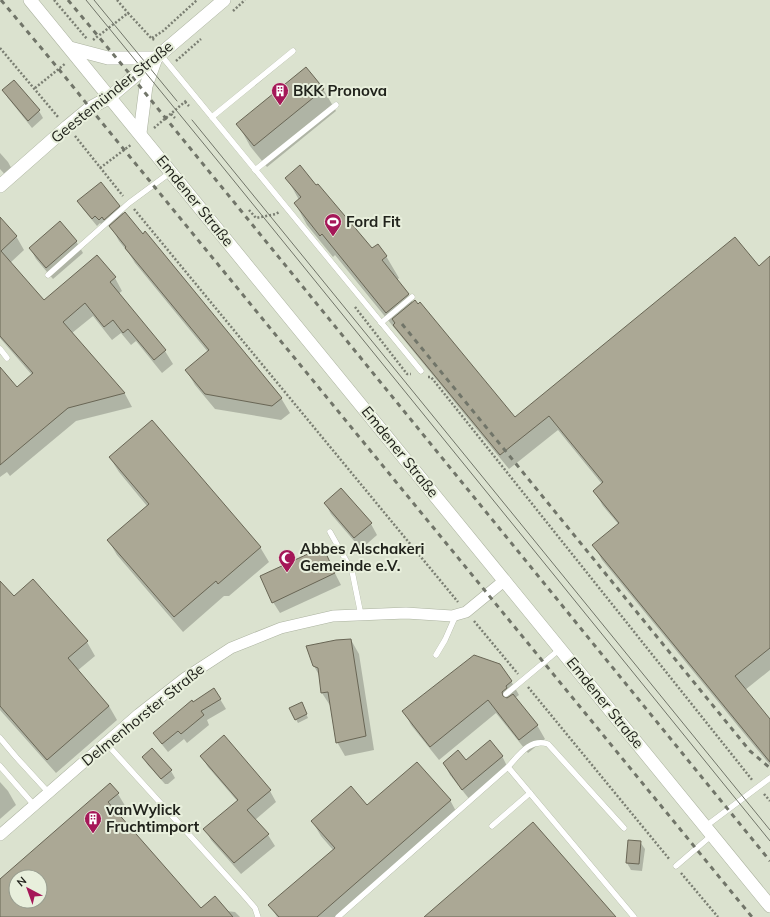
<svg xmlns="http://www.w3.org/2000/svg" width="770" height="917" viewBox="0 0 770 917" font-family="Mulish,sans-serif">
<rect width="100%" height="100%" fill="#dbe2cf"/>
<!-- shadow -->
<g fill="#0003" fill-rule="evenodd">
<polygon points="323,89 336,111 267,167 250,146 238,124"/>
<polygon points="4,91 39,111 43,118 32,128 8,98"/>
<polygon points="0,153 8,162 14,173 8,178 0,169"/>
<polygon points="287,178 316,187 372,249 386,256 399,278 397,280 408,294 413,303 515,419 758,267 770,258 770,670 745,690 770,721 770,765 602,560 594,545 619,525 603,506 594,491 602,484 558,430 509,469 335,255 333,257 307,225 295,203 299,200"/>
<polygon points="79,202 119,206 124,215 281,398 290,413 281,420 215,409 195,385 186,370 208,352 135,263 130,255 119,241 110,225 109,226 106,224 103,226 100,223 97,226 83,209"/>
<polygon points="0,218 16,236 24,250 10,263 44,301 115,278 122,291 118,294 165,351 173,364 162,373 136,341 131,345 121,333 112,340 93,316 72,333 125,394 132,407 76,421 10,476 7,472 0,477 0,369 17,388 32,375 0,338"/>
<polygon points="76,241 83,253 53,279 36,259 30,248"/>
<polygon points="110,458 260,547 269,562 229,596 224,596 183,632 117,555 108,540 147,506 119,472"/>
<polygon points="325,503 371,524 377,535 361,549 331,514"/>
<polygon points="322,548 341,585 280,613 273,602"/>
<polygon points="0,582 13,597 87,642 95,656 77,671 109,706 117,720 56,773 0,710"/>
<polygon points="351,640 359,654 374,750 345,756 337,742 331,707 322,693 320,677 314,666"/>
<polygon points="511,681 519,695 515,698 537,725 545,739 528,753 496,713 439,760 411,725 404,711"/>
<polygon points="214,689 226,709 207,720 209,725 187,743 184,739 168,752 160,742 154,733 193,703"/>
<polygon points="303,707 308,718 298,723 290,708"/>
<polygon points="201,756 270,791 276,802 255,820 268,835 275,846 241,874 211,840 205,829 238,802 208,767"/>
<polygon points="502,756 508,768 470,800 450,775 444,763"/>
<polygon points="143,757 171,771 175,778 168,784 165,784 147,764"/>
<polygon points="0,782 8,791 16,805 0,819"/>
<path d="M 110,784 L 118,794 L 127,809 L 119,816 L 206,917 L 0,917 L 0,880 ZM 16,877 L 40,877 L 40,901 L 16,901 Z"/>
<polygon points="450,800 458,815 342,917 277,917 270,905 333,850 321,836 312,821 367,806"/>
<polygon points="640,842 645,849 642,871 631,870 627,863"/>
<polygon points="227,911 235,912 240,917 215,917"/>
</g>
<!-- building -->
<g fill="#aba895" stroke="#696655" fill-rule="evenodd">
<polygon points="306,67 324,89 254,146 236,124"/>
<polygon points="14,80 40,110 28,121 2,90"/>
<polygon points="300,165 316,185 318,184 372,248 378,244 387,256 382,260 409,294 386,313 322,234 320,236 294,203 301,197 285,178"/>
<polygon points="101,182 120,206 104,220 102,217 99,220 95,216 92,219 77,201"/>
<polygon points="125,212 143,234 145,231 282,398 272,406 205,394 185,370 209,350 125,248 126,247 109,226"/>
<polygon points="0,217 17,236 1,251 44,300 97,255 116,277 110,282 166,350 154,360 128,329 123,333 113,320 104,327 85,303 63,322 125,393 68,408 0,465 0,367 17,387 33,373 0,336"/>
<polygon points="60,221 77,241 46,268 29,248"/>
<polygon points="735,237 759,266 770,256 770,648 735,676 770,719 770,762 592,545 619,523 593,491 603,482 549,416 500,455 393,325 395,323 392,319 415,300 418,304 420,302 515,417"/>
<polygon points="152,420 261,547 218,584 216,581 174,617 107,540 149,504 109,457"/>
<polygon points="341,488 372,523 354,538 324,503"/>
<polygon points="323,547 335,573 272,603 260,576"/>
<polygon points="33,579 88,641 68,658 109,706 47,760 0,706 0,581 14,596"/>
<polygon points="351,639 366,736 336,743 328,692 321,693 318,668 313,666 306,646 336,640"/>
<polygon points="474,655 500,664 512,681 506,686 507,688 502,692 503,696 507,698 513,694 538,725 519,740 488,700 430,747 402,711"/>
<polygon points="214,688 221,699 201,711 204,715 181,734 178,731 162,744 153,733 192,700 193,702"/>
<polygon points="302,702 307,714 295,720 289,708"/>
<polygon points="224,735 271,790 247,810 269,834 234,863 203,829 238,800 200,756"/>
<polygon points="490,740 503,756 462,790 443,763 458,750 466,760"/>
<polygon points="152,748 172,770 161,779 142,757"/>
<polygon points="417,762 451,800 317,917 279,917 268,905 335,848 311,821 351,786 367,805"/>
<path d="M 110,783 L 119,793 L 108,802 L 201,908 L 215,896 L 233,917 L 0,917 L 0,879 ZM 16,877 L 40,877 L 40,901 L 16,901 Z"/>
<polygon points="533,822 616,917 424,917 507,845"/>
<polygon points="628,840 641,841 639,864 626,863"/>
</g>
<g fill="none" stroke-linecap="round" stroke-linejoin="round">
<defs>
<g id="service">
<polyline points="160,54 421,371"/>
<polyline points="212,117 293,51"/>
<polyline points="255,170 336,105"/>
<polyline points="48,275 129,203 171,172"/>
<polyline points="381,323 412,297"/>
<polyline points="0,349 7,358"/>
<polyline points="330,532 352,571 361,615"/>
<polyline points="436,655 445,640 456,615"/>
<polyline points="506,694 560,649"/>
<polyline points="0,738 16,757 49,793"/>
<polyline points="106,743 242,893 255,908 258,917"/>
<polyline points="0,766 34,805"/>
<path d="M 508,767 C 519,755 530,738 548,744 L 624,828"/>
<polyline points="492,826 530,793"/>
<polyline points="706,826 770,778"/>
<polyline points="676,866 712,835"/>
<polyline points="338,917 508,767 634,917"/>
</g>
<polyline id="minor" points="0,835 139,714 185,678 231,648 281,628 333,616 406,613 452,616 466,612 505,580"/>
<g id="tertiary">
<polyline points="30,0 770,906"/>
<polyline points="70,48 108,58 156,58 146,86 140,133"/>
<polyline points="0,186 67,127 90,108 110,97 224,0"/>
</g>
</defs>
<!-- service casing -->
<use href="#service" stroke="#abb29f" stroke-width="6"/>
<!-- minor casing -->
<use href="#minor" stroke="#abb29f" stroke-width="12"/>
<!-- tertiary casing -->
<use href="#tertiary" stroke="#abb29f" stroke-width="14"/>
<!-- path -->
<g stroke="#7a7e72" stroke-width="2.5" stroke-dasharray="2 2" stroke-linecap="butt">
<polyline points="54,0 87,39"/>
<polyline points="117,0 128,13"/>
<polyline points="233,11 245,0"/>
<polyline points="152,38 163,31 197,0"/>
<polyline points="93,40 128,13 152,39 156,40"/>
<polyline points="0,48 58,117"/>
<polyline points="176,61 201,39"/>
<polyline points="35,88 66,63"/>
<polyline points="185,102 189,106"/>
<polyline points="171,114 175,118"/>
<polyline points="154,128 187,100"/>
<polyline points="75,136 123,196"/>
<polyline points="100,168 132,144"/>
<polyline points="134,209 458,602"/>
<polyline points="249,210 256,218 276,214 279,212"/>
<polyline points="355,307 407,374 411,374"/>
<polyline points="428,377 431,377 753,781"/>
<polyline points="474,621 518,674"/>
<polyline points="528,687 670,860"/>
<polyline points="764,794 770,801"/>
<polyline points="681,873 718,917"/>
</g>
<!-- service -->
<use href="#service" stroke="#fff" stroke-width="5.5"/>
<!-- minor -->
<use href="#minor" stroke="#fff" stroke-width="11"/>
<!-- tertiary -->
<use href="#tertiary" stroke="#fff" stroke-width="13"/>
<!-- tram -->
<g stroke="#717569" stroke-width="1">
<polyline points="86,0 217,160 770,841"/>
<polyline points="94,0 177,101"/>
<polyline points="192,120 770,830"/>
</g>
<!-- rail -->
<g stroke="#717569" stroke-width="3" stroke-dasharray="5 5" stroke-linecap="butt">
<path d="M 1,0 C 31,36 61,71 90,108 L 752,917"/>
<polyline points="68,0 133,78 770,861"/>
<polyline points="402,324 750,751 770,768"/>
</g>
</g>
<!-- icons -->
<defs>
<symbol id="building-pin" viewBox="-11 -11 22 30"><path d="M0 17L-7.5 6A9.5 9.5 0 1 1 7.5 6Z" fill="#a51758" stroke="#e8efdc"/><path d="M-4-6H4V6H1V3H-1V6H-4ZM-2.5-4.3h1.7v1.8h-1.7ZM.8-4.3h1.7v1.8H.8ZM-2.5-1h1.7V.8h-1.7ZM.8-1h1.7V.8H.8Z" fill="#fff"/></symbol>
<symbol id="stadium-pin" viewBox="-11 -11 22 30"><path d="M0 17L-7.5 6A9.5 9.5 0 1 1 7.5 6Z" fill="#a51758" stroke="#e8efdc"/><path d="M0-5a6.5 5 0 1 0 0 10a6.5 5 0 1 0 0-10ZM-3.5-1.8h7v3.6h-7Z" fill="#fff"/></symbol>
<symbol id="mosque-pin" viewBox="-11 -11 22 30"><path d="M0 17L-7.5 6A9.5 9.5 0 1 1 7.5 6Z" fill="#a51758" stroke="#e8efdc"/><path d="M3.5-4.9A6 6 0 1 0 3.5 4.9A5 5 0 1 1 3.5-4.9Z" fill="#fff"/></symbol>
</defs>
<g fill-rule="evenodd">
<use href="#building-pin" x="270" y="81" width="20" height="27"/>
<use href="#stadium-pin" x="323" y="212" width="20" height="27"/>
<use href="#mosque-pin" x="277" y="548" width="20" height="27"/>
<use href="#building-pin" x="83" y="809" width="20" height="27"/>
</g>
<g text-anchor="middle" stroke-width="4" stroke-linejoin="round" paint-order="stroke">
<!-- poi labels -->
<g font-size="15" font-weight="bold" fill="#21231c" stroke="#e8efdc" text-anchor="start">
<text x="293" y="96">BKK Pronova</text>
<text x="346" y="227">Ford Fit</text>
<text x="300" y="554">Abbes Alschakeri<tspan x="300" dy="17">Gemeinde e.V.</tspan></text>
<text x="106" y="815">vanWylick<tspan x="106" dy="17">Fruchtimport</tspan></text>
</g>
<!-- street labels -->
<g font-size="15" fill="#21231c" stroke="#e8efdc">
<text transform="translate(112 92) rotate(-39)" y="5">Geestemünder Straße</text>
<text transform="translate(195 201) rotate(51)" y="5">Emdener Straße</text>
<text transform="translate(400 452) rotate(51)" y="5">Emdener Straße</text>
<text transform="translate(605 703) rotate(51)" y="5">Emdener Straße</text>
<text transform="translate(143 715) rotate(-39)" y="5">Delmenhorster Straße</text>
</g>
</g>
<!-- north arrow -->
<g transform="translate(28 889) rotate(319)"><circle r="19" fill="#e8efdc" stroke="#989d8f"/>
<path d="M0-3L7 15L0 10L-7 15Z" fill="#a51758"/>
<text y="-6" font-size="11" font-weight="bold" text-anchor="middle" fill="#21231c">N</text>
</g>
</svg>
